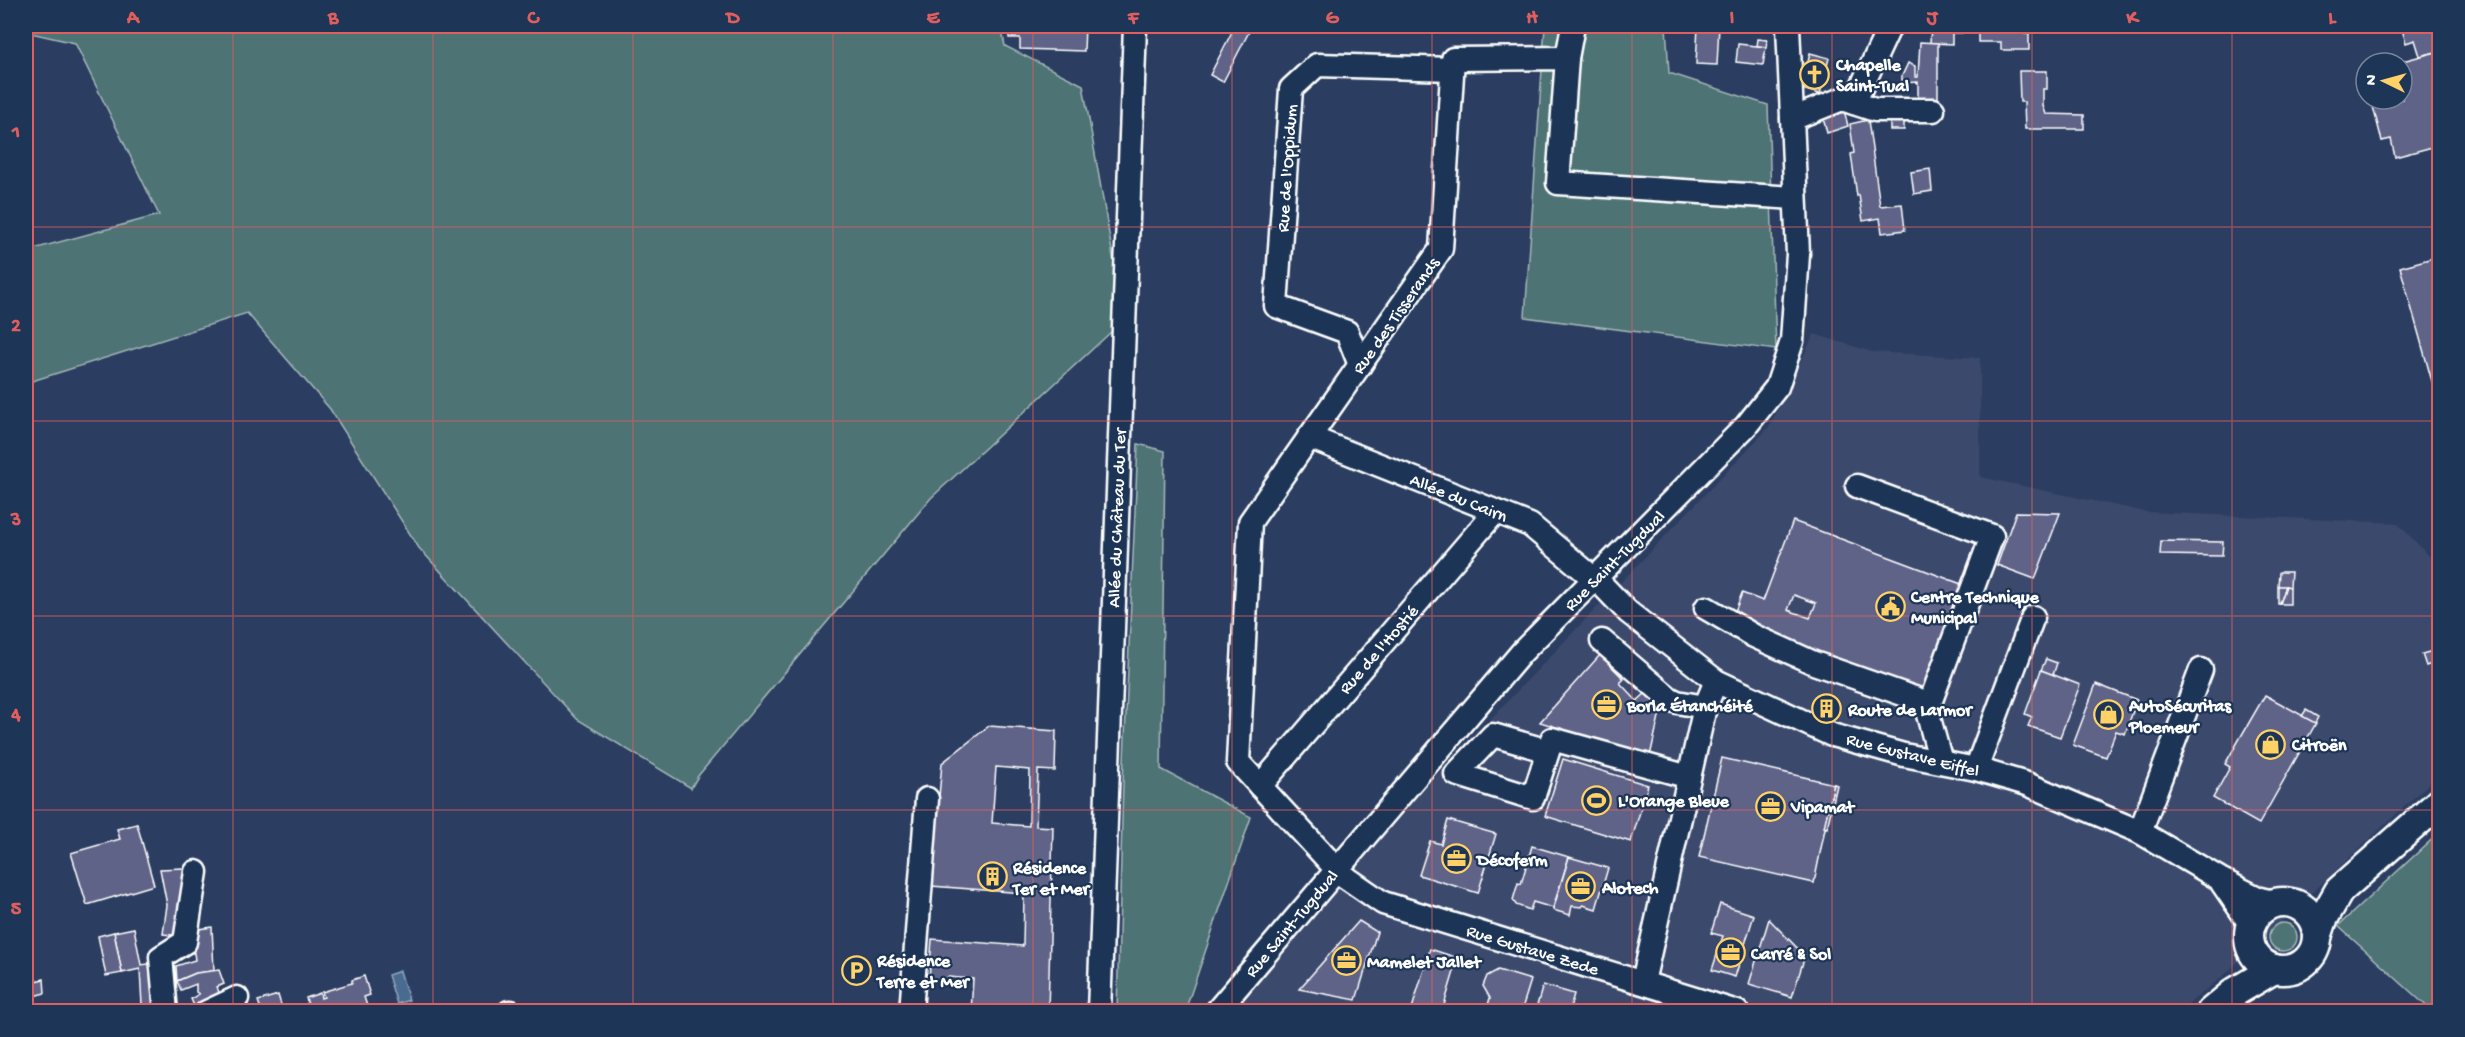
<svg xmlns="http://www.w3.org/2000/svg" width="2465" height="1037" viewBox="0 0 2465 1037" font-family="'Gochi Hand',sans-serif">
<rect width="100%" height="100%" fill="#2b3e61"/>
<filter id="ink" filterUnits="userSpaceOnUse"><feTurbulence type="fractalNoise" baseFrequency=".0167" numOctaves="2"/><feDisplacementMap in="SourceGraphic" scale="12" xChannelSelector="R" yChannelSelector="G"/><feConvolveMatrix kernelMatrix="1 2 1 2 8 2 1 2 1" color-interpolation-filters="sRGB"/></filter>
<g filter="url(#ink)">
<!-- built -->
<polygon fill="#3b496d" points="1814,334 1872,352 1980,358 1980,477 2146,512 2397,523 2439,566 2439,774 2220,979 2179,1011 1211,1012 1770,426"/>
<!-- green -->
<g fill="#4e7374" stroke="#a6b9ba" stroke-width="1.5">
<polygon points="26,26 1001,26 1005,46 1083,85 1124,320 931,498 698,776 691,788 577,719 419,548 330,409 247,313 26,383 26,251 159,215 75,43 26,32"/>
<polygon points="1545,26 1666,26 1669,73 1768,105 1776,350 1525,317"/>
<polygon points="1138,444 1165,451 1161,769 1251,817 1185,1011 1117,1011 1123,782"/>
<polygon points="2439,833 2440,1011 2433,1012 2338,926"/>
<circle cx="2283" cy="937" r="14"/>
</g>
<!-- water -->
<polygon fill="#4a6b91" stroke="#92a6bd" stroke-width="1.5" points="400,971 409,1000 397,1004 388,975"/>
<!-- building -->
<g fill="#616488" stroke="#fff" stroke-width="1.5" fill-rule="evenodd">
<polygon points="1009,26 1085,26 1084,51 1020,49 1020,38 1009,38"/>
<polygon points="1235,26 1252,26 1223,82 1210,75"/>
<polygon points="1698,26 1719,26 1717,65 1696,64"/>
<polygon points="1931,26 1962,26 1962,33 1952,33 1952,44 1930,43"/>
<polygon points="1978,26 2020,26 2020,33 2029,33 2029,50 2001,50 2001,42 1978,42"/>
<polygon points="2401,26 2440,26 2440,51 2420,56 2415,40 2406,43"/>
<polygon points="1758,39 1767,40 1766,47 1757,46"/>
<polygon points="1920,42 1938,43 1938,101 1918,101 1918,82 1902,83 1902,76 1908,63 1915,66 1915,77 1918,77"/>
<polygon points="1738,44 1766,47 1763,65 1736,62"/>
<polygon points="2440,51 2440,145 2395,157 2391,139 2382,141 2371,99 2402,99 2402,63 2395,63"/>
<polygon points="1810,53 1829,58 1820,94 1802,89"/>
<polygon points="2019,71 2047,71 2047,89 2043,89 2043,106 2046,114 2084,115 2084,129 2025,129 2024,102 2020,102"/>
<polygon points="1844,110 1848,126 1827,133 1823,118"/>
<polygon points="1868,120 1880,206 1902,204 1905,230 1882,233 1880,218 1863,221 1859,195 1857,196 1851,154 1854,153 1850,124"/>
<rect x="1890" y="120" width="14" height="10"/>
<polygon points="1930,169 1932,191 1914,194 1911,172"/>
<polygon points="2440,256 2440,410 2400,267"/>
<polygon points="2016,512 2060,513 2035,579 1997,565"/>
<path d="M 1793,521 L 1972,588 L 1931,697 L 1731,622 L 1742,593 L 1763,601 ZM 1794,595 L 1816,603 L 1810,618 L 1788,610 Z"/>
<polygon points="2161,541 2223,542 2222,556 2160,555"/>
<polygon points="2279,572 2291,572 2290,587 2278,586"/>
<polygon points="2278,586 2286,586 2280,604 2278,604"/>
<polygon points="2286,586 2290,587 2290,604 2280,604"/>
<polygon points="2440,649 2440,681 2434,663 2426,666 2422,654"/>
<polygon points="1600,655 1624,679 1620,683 1637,701 1646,693 1661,708 1650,756 1540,722"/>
<polygon points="2046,659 2057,663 2053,675 2041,670"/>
<polygon points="2041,670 2080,685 2060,737 2028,726 2032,717 2025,714"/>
<polygon points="2096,684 2137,700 2125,734 2116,731 2106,757 2073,745"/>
<polygon points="2265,695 2316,723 2259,824 2213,798 2230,767 2225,764"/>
<polygon points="1823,703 1834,707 1831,714 1821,710"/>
<polygon points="2306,710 2318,717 2315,723 2302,716"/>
<path d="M 989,726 L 1056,731 L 1055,771 L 1038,770 L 1036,826 L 1053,827 L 1048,1012 L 971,1012 L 973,979 L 948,977 L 947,982 L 929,980 L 932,939 L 1023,946 L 1024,893 L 931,886 L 942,763 ZM 996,767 L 1030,770 L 1029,826 L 992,823 Z"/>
<polygon points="1722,758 1834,784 1814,883 1699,857"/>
<polygon points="1563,759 1648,785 1631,842 1545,816"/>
<polygon points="1834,784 1837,785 1827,828 1824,827"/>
<polygon points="1448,820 1496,834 1478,893 1419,875 1430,841 1441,844"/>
<polygon points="137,824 154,885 87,905 71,853 120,839 117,829"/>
<polygon points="1532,846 1569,857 1553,908 1533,902 1530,910 1516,905 1513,900 1518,883 1521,884"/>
<polygon points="1569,857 1608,868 1596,909 1583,905 1582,907 1572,906 1570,915 1553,910"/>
<polygon points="183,868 189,892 181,936 163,934 167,905 160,869"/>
<polygon points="1720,904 1754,915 1735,977 1712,970 1723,936 1711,933"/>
<polygon points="1769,919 1805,956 1792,997 1749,984"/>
<polygon points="1359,921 1377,932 1356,1000 1299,989"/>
<polygon points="212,927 214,971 196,973 177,981 176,966 195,960 194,953 189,953 188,945 192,930"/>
<polygon points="134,928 141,965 156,963 160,1012 144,1012 144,1005 142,1005 140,969 122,973 114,932"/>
<polygon points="114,932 122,973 106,976 98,936"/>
<polygon points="1430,949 1458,958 1442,1012 1411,1012"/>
<polygon points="219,970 224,984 217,987 221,998 195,1008 191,999 199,994 196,992 196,984 181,990 177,981 196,973"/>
<polygon points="1498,970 1531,980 1521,1012 1486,1012 1490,998 1483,986 1487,976"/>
<polygon points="364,976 370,995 364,997 369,1012 310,1012 306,998 320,993 321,998 324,997 322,992 352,983 352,980"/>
<polygon points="44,979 45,993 26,998 26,983"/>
<polygon points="1543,985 1574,994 1569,1012 1535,1012"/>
<polygon points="278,995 282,1008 273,1012 262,1012 258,1001"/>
</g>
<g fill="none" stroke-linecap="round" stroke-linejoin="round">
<defs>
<g id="minor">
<polyline points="1567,58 1573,26"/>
<polyline points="1854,103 1890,26"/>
<polyline points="1792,119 1842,99 1875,110 1933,110"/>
<polyline points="1360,365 1347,332 1276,306 1291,89 1317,65 1452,69"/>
<polyline points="1309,437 1530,525 1604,587 1628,612 1716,681 1832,735 1904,755 1976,769 2027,784 2140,832 2220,879 2260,899 2278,903"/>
<polyline points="1857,486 1992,536 1927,711"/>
<polyline points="1706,608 1754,636 1814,663 1917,699 1927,711 1941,762"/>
<polyline points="1602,641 1669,698 1677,702 1705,707"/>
<polyline points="1548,751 1493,735 1456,774 1533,798 1552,739 1689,777"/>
<polyline points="1976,769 2033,617"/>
<polyline points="1260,786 1495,512"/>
<polyline points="2140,832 2201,670"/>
<polyline points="2222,883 2251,925"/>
<polyline points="1643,982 1705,707 1716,681"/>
<polyline points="166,1012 161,957 185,942 196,872"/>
<polyline points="207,1012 237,998"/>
<polyline points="509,1012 511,1012"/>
<polyline points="911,1012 927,799"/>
<polyline points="1099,1012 1135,26"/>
<polyline points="1216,1012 1522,652 1746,426 1777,387 1792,341 1798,254 1788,26"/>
<polyline points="1737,1012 1383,903 1341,874 1238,762 1250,522 1441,249 1453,59 1567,58 1558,183 1795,198"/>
</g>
<g id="major">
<circle cx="2283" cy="936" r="34"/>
<polyline points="2317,937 2323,919 2339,891 2440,802"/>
<polyline points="2211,1012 2235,992 2274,969"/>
</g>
</defs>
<!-- minor casing -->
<use href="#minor" stroke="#fff" stroke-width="27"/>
<!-- major casing -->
<use href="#major" stroke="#fff" stroke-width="33"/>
<!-- minor -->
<use href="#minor" stroke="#1d3557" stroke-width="22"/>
<!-- major -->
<use href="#major" stroke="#1d3557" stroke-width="28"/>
</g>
</g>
<!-- grid -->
<path fill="none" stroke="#e05e5e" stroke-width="1.5" stroke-opacity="0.55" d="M 233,26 L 233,1012M 433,26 L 433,1012M 633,26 L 633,1012M 833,26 L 833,1012M 1033,26 L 1033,1012M 1232,26 L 1232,1012M 1432,26 L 1432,1012M 1632,26 L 1632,1012M 1832,26 L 1832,1012M 2032,26 L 2032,1012M 2232,26 L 2232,1012M 26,227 L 2440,227M 26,421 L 2440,421M 26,616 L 2440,616M 26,810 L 2440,810"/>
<!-- icons -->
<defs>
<symbol id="church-ring" viewBox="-11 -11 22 22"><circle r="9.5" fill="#1d3557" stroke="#ffd166" stroke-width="1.5"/><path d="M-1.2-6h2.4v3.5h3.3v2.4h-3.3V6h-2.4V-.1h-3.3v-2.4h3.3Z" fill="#ffd166"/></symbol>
<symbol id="civic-ring" viewBox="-11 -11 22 22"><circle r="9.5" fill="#1d3557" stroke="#ffd166" stroke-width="1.5"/><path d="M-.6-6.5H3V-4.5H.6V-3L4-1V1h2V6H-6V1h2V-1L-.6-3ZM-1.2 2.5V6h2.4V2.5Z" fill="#ffd166"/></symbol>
<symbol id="office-ring" viewBox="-11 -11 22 22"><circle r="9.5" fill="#1d3557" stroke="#ffd166" stroke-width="1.5"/><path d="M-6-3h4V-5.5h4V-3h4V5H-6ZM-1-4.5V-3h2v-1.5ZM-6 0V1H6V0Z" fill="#ffd166"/></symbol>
<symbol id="building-ring" viewBox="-11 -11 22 22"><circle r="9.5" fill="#1d3557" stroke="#ffd166" stroke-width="1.5"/><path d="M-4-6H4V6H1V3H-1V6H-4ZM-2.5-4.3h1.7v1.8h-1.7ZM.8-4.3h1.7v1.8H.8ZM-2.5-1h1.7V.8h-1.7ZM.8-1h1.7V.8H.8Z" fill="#ffd166"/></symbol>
<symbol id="shop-ring" viewBox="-11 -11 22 22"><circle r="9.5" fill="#1d3557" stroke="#ffd166" stroke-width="1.5"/><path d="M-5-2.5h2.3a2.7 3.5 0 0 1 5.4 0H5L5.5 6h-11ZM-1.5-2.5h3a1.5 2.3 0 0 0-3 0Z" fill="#ffd166"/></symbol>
<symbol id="stadium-ring" viewBox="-11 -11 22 22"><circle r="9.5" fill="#1d3557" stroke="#ffd166" stroke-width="1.5"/><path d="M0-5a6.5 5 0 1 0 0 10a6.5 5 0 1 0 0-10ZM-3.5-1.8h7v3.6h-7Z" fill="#ffd166"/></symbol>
<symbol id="parking-ring" viewBox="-11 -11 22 22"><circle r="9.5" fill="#1d3557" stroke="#ffd166" stroke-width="1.5"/><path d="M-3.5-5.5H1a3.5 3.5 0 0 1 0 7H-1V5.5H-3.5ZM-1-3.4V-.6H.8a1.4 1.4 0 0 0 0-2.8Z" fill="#ffd166"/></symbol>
</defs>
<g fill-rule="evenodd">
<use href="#church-ring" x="1798" y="58" width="33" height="33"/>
<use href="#civic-ring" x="1874" y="590" width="33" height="33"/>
<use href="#office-ring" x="1590" y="688" width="33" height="33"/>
<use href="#building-ring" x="1810" y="692" width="33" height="33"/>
<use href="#shop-ring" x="2092" y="698" width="33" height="33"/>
<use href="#shop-ring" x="2254" y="728" width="33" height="33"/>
<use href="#stadium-ring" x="1580" y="784" width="33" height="33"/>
<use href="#office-ring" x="1754" y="790" width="33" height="33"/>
<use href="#office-ring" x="1440" y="842" width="33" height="33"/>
<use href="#building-ring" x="976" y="860" width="33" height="33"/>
<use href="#office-ring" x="1564" y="870" width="33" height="33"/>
<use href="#office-ring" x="1714" y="936" width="33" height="33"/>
<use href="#office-ring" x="1330" y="944" width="33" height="33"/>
<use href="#parking-ring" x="840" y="954" width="33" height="33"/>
</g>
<g text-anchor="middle" stroke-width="4.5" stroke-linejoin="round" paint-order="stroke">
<!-- poi labels -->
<g font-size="18" font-weight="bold" fill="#fff" stroke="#1d3557" text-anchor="start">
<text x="1836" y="70">Chapelle<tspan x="1836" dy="21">Saint-Tual</tspan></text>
<text x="1911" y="602">Centre Technique<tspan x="1911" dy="21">Municipal</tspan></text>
<text x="1627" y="711">Borla Étanchéité</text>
<text x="2129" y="711">AutoSécuritas<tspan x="2129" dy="21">Ploemeur</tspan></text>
<text x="1848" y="715">Route de Larmor</text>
<text x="2292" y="750">Citroën</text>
<text x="1618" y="806">L'Orange Bleue</text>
<text x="1791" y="812">Vipamat</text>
<text x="1477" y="865">Décoferm</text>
<text x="1013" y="873">Résidence<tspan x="1013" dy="21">Ter et Mer</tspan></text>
<text x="1602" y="893">Alotech</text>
<text x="1751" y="959">Carré &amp; Sol</text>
<text x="877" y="966">Résidence<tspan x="877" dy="21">Terre et Mer</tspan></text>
<text x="1367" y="967">Mamelet Jallet</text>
</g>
<!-- street labels -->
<g font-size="18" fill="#fff" stroke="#1d3557">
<text transform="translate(1286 168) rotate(-86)" y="6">Rue de l'Oppidum</text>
<text transform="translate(1395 315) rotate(-55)" y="6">Rue des Tisserands</text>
<text transform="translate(1459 497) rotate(22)" y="6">Allée du Cairn</text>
<text transform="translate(1116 518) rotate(-88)" y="6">Allée du Château du Ter</text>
<text transform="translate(1614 560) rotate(-45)" y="6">Rue Saint-Tugdual</text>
<text transform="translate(1378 649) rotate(-49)" y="6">Rue de l'Hostié</text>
<text transform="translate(1913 754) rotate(14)" y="6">Rue Gustave Eiffel</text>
<text transform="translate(1291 923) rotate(-50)" y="6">Rue Saint-Tugdual</text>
<text transform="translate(1533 949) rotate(17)" y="6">Rue Gustave Zede</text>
</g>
</g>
<!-- margin -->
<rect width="2465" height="1037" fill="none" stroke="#1d3557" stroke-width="66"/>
<!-- north arrow -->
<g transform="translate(2384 81) rotate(275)"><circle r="28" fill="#1d3557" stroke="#77869a" stroke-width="1.5"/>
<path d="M0-4.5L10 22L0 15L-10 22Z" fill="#ffd166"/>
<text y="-9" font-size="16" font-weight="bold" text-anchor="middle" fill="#ffffff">N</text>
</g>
<rect x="33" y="33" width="2399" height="971" fill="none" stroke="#e05e5e" stroke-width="2"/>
<g font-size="20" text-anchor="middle" font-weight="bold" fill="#e05e5e">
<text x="133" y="23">A</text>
<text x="333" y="23">B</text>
<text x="533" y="23">C</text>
<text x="733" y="23">D</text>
<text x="933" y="23">E</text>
<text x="1133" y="23">F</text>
<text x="1332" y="23">G</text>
<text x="1532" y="23">H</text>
<text x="1732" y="23">I</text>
<text x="1932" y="23">J</text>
<text x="2132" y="23">K</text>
<text x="2332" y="23">L</text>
<text x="16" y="137">1</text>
<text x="16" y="331">2</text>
<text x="16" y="525">3</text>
<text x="16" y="720">4</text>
<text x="16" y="914">5</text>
</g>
</svg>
